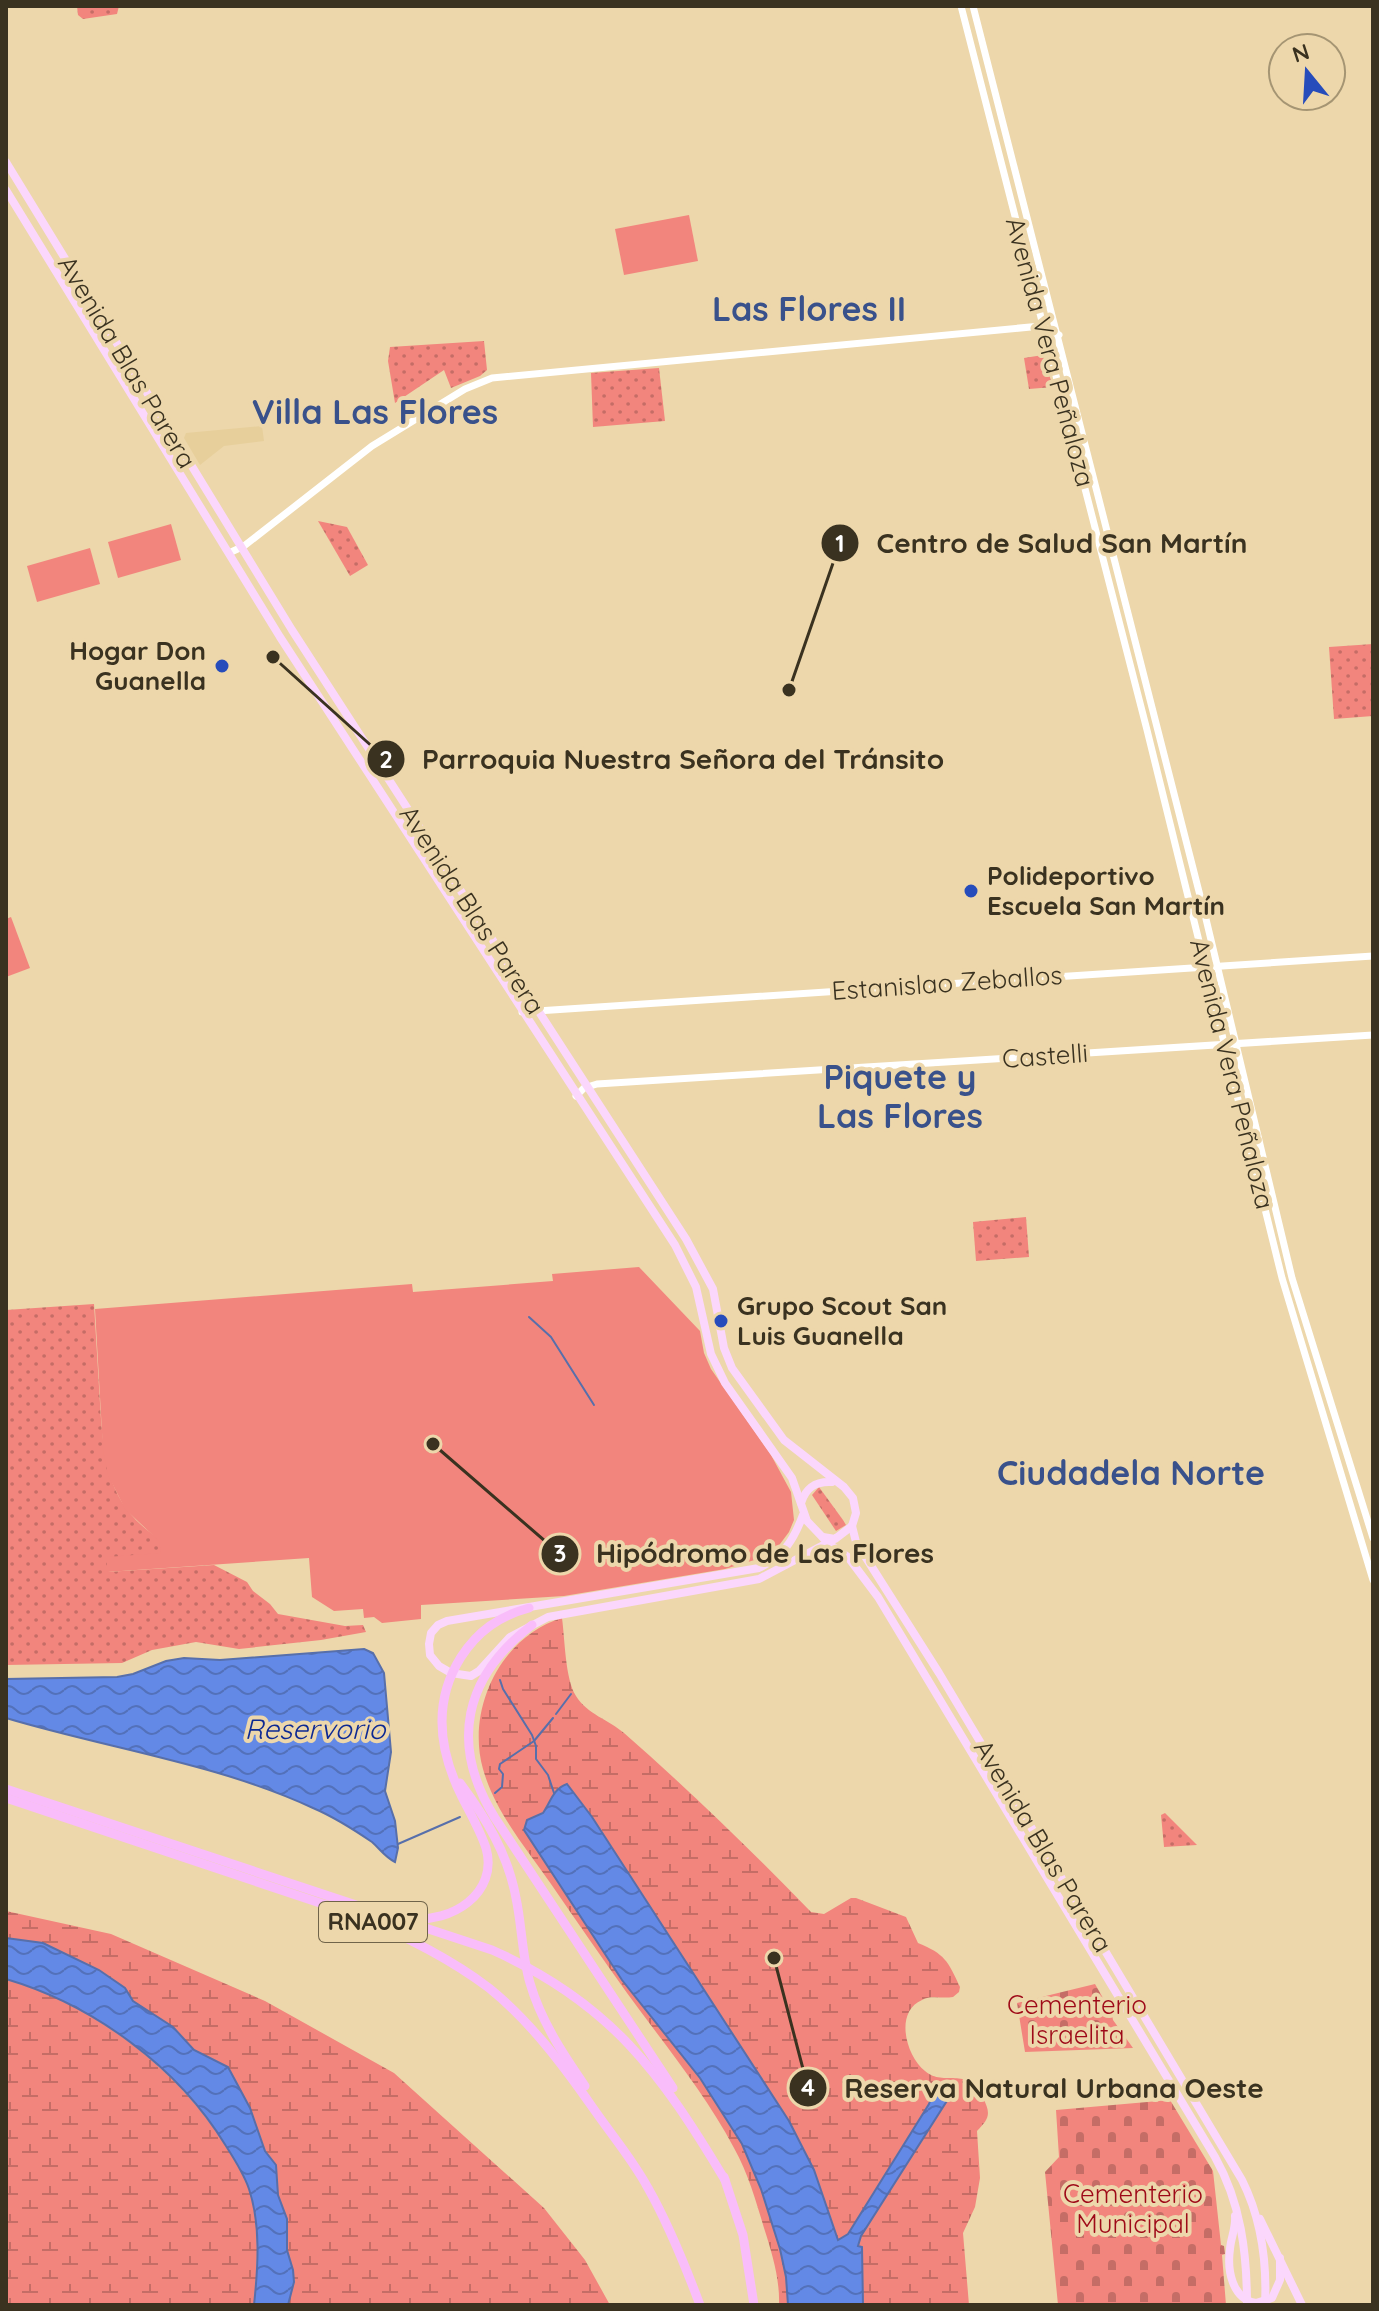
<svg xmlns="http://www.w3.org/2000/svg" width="1379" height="2311" viewBox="0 0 1379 2311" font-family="Quicksand,sans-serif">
<defs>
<pattern id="grass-dots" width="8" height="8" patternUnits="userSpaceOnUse" patternTransform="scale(2)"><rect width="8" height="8" fill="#f2857d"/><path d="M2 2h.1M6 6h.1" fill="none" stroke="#c56d66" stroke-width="1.8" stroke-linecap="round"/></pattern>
<pattern id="wetland-marsh" width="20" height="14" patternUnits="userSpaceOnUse" patternTransform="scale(2)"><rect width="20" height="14" fill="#f2857d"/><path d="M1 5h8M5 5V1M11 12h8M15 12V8" fill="none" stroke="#c56d66"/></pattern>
<pattern id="cemetery-stones" width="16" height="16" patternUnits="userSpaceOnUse" patternTransform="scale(2)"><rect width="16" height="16" fill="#f2857d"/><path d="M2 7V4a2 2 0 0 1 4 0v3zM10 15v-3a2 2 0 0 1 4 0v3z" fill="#c56d66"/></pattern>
<pattern id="water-waves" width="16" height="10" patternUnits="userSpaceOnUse" patternTransform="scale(2)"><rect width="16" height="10" fill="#6389e6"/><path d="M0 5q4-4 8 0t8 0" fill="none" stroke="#5371ba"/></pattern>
</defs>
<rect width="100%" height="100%" fill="#edd7ab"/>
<!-- built -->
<polygon fill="#e7cf9b" points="262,426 264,441 224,446 200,465 184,438 186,433"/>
<!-- grass -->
<g fill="url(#grass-dots)">
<polygon points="77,6 119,6 117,14 83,19 78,15"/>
<polygon points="484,341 487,370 480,376 451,388 444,370 395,403 388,361 390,347"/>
<polygon points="1043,355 1053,387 1029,389 1024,358"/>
<polygon points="659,368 665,421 593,427 591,373"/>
<polygon points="318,521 347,527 368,565 350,576"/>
<polygon points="1373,644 1373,716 1334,719 1329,647"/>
<polygon points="1026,1217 1029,1257 976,1261 973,1222"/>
<path d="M 94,1304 C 96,1337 98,1370 100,1403 C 104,1475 112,1516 180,1551 L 107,1572 L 214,1565 L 247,1582 L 253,1591 L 270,1604 L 278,1614 L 345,1626 L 363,1625 L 366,1632 L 321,1640 L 239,1649 L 196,1642 L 152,1650 L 122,1663 L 6,1665 L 6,1310 Z"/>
<polygon points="819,1487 843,1520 846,1525 836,1531 812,1495"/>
<polygon points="1165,1813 1197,1845 1164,1847 1161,1815"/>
</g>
<!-- wetland -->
<g fill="url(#wetland-marsh)">
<path d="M 562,1618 C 565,1639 565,1679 576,1696 C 587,1714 609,1720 624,1733 C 689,1790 751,1850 811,1912 L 824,1914 L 851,1898 L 856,1898 L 906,1917 L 918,1943 C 945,1954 948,1961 960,1987 L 959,1992 L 953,1997 C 942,1999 931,1995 922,2000 C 894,2012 906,2056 925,2071 C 945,2088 966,2064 983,2098 C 992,2115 988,2119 977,2131 L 980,2178 L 975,2207 L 963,2233 L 969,2305 L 779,2305 C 780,2279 772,2253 764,2228 C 756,2201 748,2173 734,2148 C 705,2093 664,2044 627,1993 C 601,1957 576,1920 551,1884 C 526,1848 495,1812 483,1769 C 466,1709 501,1636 562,1618 Z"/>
<polygon points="6,1911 111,1934 265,2001 394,2073 544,2208 585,2260 610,2305 288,2305 294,2282 293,2270 287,2250 285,2214 278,2195 276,2166 263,2147 250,2108 231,2072 223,2064 194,2050 173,2027 133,2001 125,1988 99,1970 43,1943 6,1938"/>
<path d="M 6,1979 C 97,2006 180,2071 229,2151 C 238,2165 247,2179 251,2195 C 260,2230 257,2269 254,2305 L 6,2305 Z"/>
</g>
<!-- cemetery -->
<g fill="url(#cemetery-stones)">
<polygon points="1095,1984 1107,2005 1110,2005 1113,2020 1133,2048 1025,2052 1017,2003"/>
<polygon points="1170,2100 1213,2171 1221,2245 1224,2246 1225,2254 1222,2255 1226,2305 1058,2305 1045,2172 1059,2157 1056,2110"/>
</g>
<!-- garden -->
<g fill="#f2857d">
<polygon points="689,215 698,261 624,275 615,229"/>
<polygon points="171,524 181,560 118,578 108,542"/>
<polygon points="90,548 100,584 37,602 27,566"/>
<polygon points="11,917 30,968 6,977 6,919"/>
<polygon points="639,1267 700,1331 704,1353 711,1369 771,1455 791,1492 794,1520 789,1532 777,1548 761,1558 725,1569 564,1596 421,1605 421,1619 382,1623 374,1617 364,1618 363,1609 334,1611 312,1597 309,1558 107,1572 107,1557 161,1553 159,1541 125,1509 108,1475 103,1450 95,1309 412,1284 413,1292 553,1281 552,1274"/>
</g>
<!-- water -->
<g fill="url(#water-waves)" stroke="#576fab" stroke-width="2">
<path d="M 364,1649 L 373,1653 L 384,1673 L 391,1752 L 385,1791 L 395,1821 L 398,1848 L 395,1862 C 385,1857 380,1849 372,1842 C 353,1829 334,1817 313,1808 C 219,1764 106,1748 6,1718 L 6,1679 L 117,1677 L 133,1674 L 166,1661 L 184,1658 L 220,1660 Z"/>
<path d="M 567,1784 L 592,1817 L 789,2121 L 814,2170 L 838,2240 L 848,2234 L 929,2104 L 936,2086 L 948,2089 L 950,2096 L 861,2236 L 858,2246 L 862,2247 L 863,2305 L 788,2305 L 786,2277 L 780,2249 L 761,2189 L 742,2144 L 700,2078 L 622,1980 L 524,1830 L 527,1820 L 543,1813 C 551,1801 553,1789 567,1784 Z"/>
<path d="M 6,1938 L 43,1943 L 99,1970 L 125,1988 L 133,2001 L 173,2027 L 194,2050 L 228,2067 L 250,2108 L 265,2151 L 276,2165 L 278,2195 L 287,2219 L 287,2250 L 293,2270 L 294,2282 L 288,2305 L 254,2305 C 258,2268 261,2225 249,2189 C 244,2174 235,2160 226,2146 C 178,2067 94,2005 6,1979 Z"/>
</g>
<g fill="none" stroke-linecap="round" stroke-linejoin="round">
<!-- stream -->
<g stroke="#576fab" stroke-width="2">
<polyline points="529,1317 551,1337 594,1405"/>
<polyline points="500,1680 503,1689 532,1735 536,1746 536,1759 548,1775 554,1793"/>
<polyline points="556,1714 571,1694"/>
<polyline points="495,1793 502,1787 503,1774 499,1769 500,1764 534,1741 553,1718"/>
<polyline points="398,1844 460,1817"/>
</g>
<!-- secondary -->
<g stroke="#fff" stroke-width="7">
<polyline points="961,6 1147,730 1282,1278 1373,1580"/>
<polyline points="973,6 1206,919 1292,1278 1373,1538"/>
<polyline points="229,553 244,546 372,446 465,389 492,378 1041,326 1059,335"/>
<polyline points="522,1012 1373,956"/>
<polyline points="576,1096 584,1088 597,1084 1373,1035"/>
</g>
<!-- primary -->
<g stroke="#fbd7fc" stroke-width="8">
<polyline points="6,162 292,630 686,1239 713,1289 724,1348 732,1368 784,1440 844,1487 853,1498 856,1513 852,1526 835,1539 823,1537"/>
<path d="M 6,190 L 280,637 L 675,1245 L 696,1287 L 711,1354 L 725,1383 L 792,1478 L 807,1521 L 828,1543 L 848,1557 L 878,1597 L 1215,2157 C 1241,2203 1247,2253 1247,2305"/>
<path d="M 801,1503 C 806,1487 816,1481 832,1482"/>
<path d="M 803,1515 C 794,1539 784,1556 759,1568 L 447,1621 L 438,1625 L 431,1633 L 429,1644 L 430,1655 L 439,1666 L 451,1673 L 471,1676 L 479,1671 L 510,1637 L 548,1617 L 759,1579 L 831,1541"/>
<path d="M 852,1526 L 856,1542 L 939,1673 L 1242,2180 C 1261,2218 1267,2263 1265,2305"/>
<path d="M 1235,2216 C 1236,2228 1231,2237 1230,2249 C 1227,2270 1232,2299 1256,2303 L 1272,2298 L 1280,2280 L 1280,2258"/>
<polyline points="1260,2219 1302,2305"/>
</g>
<!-- highway -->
<g stroke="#f9bdfa" stroke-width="9">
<path d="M 532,1625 C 464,1677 449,1744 495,1818 L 673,2088"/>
<path d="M 460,1783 C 486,1818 508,1854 516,1898 C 522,1926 522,1956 530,1983 C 541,2021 563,2054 585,2086"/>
<path d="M 6,1789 L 492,1950 C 610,2002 661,2073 725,2180"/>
<path d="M 6,1798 L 350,1913 C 399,1933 447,1956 489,1988 C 530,2021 563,2065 593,2108 C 611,2134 633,2160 648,2188 C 669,2225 685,2265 700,2305"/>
<path d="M 410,1918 C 451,1924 499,1893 486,1848 C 480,1830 470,1813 462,1797 C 439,1751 432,1703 461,1657 C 478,1631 499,1616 529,1608"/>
<polyline points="724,2177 743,2235 754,2305"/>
</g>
</g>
<!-- markers -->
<g fill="#264cbb" stroke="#edd7ab" stroke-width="3">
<circle cx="222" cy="666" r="8"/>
<circle cx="971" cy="891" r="8"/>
<circle cx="721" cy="1321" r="8"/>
</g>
<g text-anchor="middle" stroke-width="8" stroke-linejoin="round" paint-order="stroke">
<!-- shield labels -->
<rect fill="#edd7ab" stroke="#70644a" stroke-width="2" x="319" y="1902" width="108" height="40" rx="6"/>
<g font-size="24" font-weight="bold" fill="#3a3220">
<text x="373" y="1930">RNA007</text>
</g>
<!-- street labels -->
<g font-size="26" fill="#3a3220" stroke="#edd7ab">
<text transform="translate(1050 352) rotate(75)" y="9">Avenida Vera Peñaloza</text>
<text transform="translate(127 362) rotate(59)" y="9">Avenida Blas Parera</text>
<text transform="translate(472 910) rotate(57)" y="9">Avenida Blas Parera</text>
<text transform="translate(947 983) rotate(-4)" y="9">Estanislao Zeballos</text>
<text transform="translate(1045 1056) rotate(-4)" y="9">Castelli</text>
<text transform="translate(1232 1074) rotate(76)" y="9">Avenida Vera Peñaloza</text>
<text transform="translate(1043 1846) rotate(59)" y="9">Avenida Blas Parera</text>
</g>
<!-- poi labels -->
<g font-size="26" font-weight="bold" fill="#3a3220" stroke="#edd7ab" text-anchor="start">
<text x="206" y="660" text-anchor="end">Hogar Don<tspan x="206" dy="30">Guanella</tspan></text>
<text x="987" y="885">Polideportivo<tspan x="987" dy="30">Escuela San Martín</tspan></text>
<text x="737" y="1315">Grupo Scout San<tspan x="737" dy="30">Luis Guanella</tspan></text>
</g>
<!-- park labels -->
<g font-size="26" fill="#9e0918" stroke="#edd7ab">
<text x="1077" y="2014">Cementerio<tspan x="1077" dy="30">Israelita</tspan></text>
<text x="1133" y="2203">Cementerio<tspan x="1133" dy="30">Municipal</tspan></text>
</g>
<!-- water labels -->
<g font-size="28" font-style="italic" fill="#0d2993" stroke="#edd7ab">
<text x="315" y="1739">Reservorio</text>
</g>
<!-- district labels -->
<g font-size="34" font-weight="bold" fill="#39518b" stroke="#edd7ab">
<text x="809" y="321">Las Flores II</text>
<text x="375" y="424">Villa Las Flores</text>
<text x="900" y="1089">Piquete y<tspan x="900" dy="39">Las Flores</tspan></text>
<text x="1131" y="1485">Ciudadela Norte</text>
</g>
</g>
<!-- callouts -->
<path fill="none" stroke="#3a3220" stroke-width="3" d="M789 690L840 543M273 657L386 759M433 1444L560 1554M774 1958L808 2088"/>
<g fill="#3a3220" stroke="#edd7ab" stroke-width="3">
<circle cx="789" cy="690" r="8"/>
<circle cx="273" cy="657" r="8"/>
<circle cx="433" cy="1444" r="8"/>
<circle cx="774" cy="1958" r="8"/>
<circle cx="840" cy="543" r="20"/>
<circle cx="386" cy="759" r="20"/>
<circle cx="560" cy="1554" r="20"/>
<circle cx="808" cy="2088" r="20"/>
</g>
<g font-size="24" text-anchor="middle" font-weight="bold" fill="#fff">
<text x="840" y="552">1</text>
<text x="386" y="768">2</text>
<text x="560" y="1562">3</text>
<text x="808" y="2096">4</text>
</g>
<g font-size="28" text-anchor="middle" font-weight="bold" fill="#3a3220" stroke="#edd7ab" stroke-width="8" stroke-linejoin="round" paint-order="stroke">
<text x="1062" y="553">Centro de Salud San Martín</text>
<text x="683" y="769">Parroquia Nuestra Señora del Tránsito</text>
<text x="765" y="1563">Hipódromo de Las Flores</text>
<text x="1054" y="2098">Reserva Natural Urbana Oeste</text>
</g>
<!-- border -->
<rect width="1379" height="2311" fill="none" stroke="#3a3220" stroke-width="16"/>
<!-- north arrow -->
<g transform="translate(1307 72) rotate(342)"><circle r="38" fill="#edd7ab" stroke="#a59573" stroke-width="2"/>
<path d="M0-6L14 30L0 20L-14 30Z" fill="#264cbb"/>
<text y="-12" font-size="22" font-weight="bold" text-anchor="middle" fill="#3a3220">N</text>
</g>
</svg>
